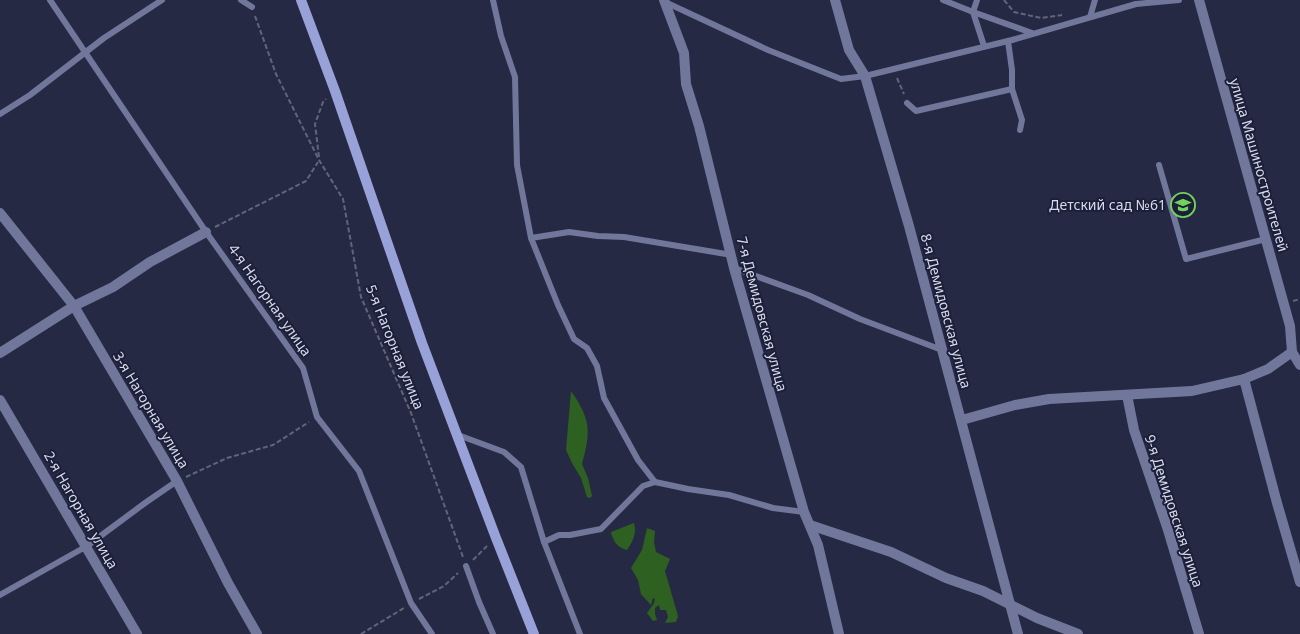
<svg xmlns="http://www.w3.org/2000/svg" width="1300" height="634" viewBox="0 0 1300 634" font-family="'Noto Sans',sans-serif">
<rect width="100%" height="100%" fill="#262943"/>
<!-- green -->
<g fill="#2e6022">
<path d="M 571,391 C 591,420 591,431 582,464 L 588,478 L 592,496 L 590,498 L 587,497 L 581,478 L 572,463 L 566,450 Z"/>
<path d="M 634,523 C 637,533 633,541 627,550 C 617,548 613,541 611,532 Z"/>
<polygon points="647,528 655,531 654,542 656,552 670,559 665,571 678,616 676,622 665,623 668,617 666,610 660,610 659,605 655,608 655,614 657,620 653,621 647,613 654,603 655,599 653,598 651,605 641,594 638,580 631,568 642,550"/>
</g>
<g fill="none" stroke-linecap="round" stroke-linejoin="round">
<!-- path -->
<g stroke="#61647b" stroke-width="2" stroke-dasharray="5 2.5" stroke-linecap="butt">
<polyline points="1004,0 1014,12 1041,18 1062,15"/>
<polyline points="255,16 276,74 319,160 343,199 361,297 411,413 463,557"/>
<polyline points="897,78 904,94"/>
<polyline points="319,157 315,124 323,102 326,99"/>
<polyline points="215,227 306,181 318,162"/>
<polyline points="1293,301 1300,299"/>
<polyline points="186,477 227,458 273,445 309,422"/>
<polyline points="473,560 487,546"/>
<polyline points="419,599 444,586 458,573"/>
<polyline points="361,634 404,608"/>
</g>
<!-- service -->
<g stroke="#71779a" stroke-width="6">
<polyline points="50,0 206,232 303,368 317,417 359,471 411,603 432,634"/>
<polyline points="241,0 252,7"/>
<polyline points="493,0 501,36 515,77 517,165 531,238 558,305 574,339 587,348 597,366 604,398 638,460 655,482"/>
<polyline points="943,0 973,12 984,46"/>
<polyline points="977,0 973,12 1032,33"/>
<polyline points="665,2 768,50 841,79 865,76 1012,40 1136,4 1179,0"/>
<polyline points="1090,17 1095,0"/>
<polyline points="1008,41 1012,70 1012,89 1022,120 1020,130"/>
<polyline points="907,103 916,111 1012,89"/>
<polyline points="0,114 30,95 104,38 162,0"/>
<polyline points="1159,165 1186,259 1266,239"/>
<polyline points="531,238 569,232 598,236 624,237 732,255"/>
<polyline points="734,268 808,295 860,319 942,350"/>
<polyline points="458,435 504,452 521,467 544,542"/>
<polyline points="466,566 479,602 493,634"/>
<polyline points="0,595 87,546 145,503 177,481"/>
<polyline points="580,634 544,542 559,535 570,535 601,529 643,486 655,482 688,489 729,495 773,508 804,512"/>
</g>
<!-- minor -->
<g stroke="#71779a" stroke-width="10">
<polyline points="664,0 684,53 686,84 699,126 734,268 804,512 818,545 839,634"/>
<polyline points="835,0 849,50 865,76 909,226 1018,634"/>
<polyline points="1199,0 1290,326 1292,352 1300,365"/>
<polyline points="0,213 74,306 177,481 228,583 257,634"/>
<polyline points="0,353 74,306 113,287 150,262 206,232"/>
<polyline points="1244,379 1277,503 1300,582"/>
<polyline points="1127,395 1134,430 1168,530 1199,634"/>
<polyline points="0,400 137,634"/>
<polyline points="962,420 1015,405 1049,399 1192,391 1244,379 1268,369 1292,352"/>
<polyline points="810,525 891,552 946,578 983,591 1037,618 1078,634"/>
</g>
<!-- secondary -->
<polyline stroke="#99a1d9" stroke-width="10" points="301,0 335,91 422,343 496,538 534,634"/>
</g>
<!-- icons -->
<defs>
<symbol id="school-ring" viewBox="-11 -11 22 22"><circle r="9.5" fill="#1c1f39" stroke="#73d25c" stroke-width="1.5"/><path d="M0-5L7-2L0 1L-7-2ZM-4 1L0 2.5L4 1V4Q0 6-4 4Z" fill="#73d25c"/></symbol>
</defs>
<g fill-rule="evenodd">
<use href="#school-ring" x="1169" y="191" width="28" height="28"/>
</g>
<g text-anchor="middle" stroke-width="4" stroke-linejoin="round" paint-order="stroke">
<!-- street labels -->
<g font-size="14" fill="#d8dbec" stroke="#1c1f39">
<text transform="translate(1259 165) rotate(74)" y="5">улица Машиностроителей</text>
<text transform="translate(270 300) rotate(55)" y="5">4-я Нагорная улица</text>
<text transform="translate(946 311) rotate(75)" y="5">8-я Демидовская улица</text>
<text transform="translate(762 314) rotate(75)" y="5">7-я Демидовская улица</text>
<text transform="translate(395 347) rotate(68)" y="5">5-я Нагорная улица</text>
<text transform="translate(151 410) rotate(59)" y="5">3-я Нагорная улица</text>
<text transform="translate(81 510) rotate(60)" y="5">2-я Нагорная улица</text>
<text transform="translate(1174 511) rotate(72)" y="5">9-я Демидовская улица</text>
</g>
<!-- poi labels -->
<g font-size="14" fill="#d8dbec" stroke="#1c1f39" text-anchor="end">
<text x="1166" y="210">Детский сад №61</text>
</g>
</g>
</svg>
